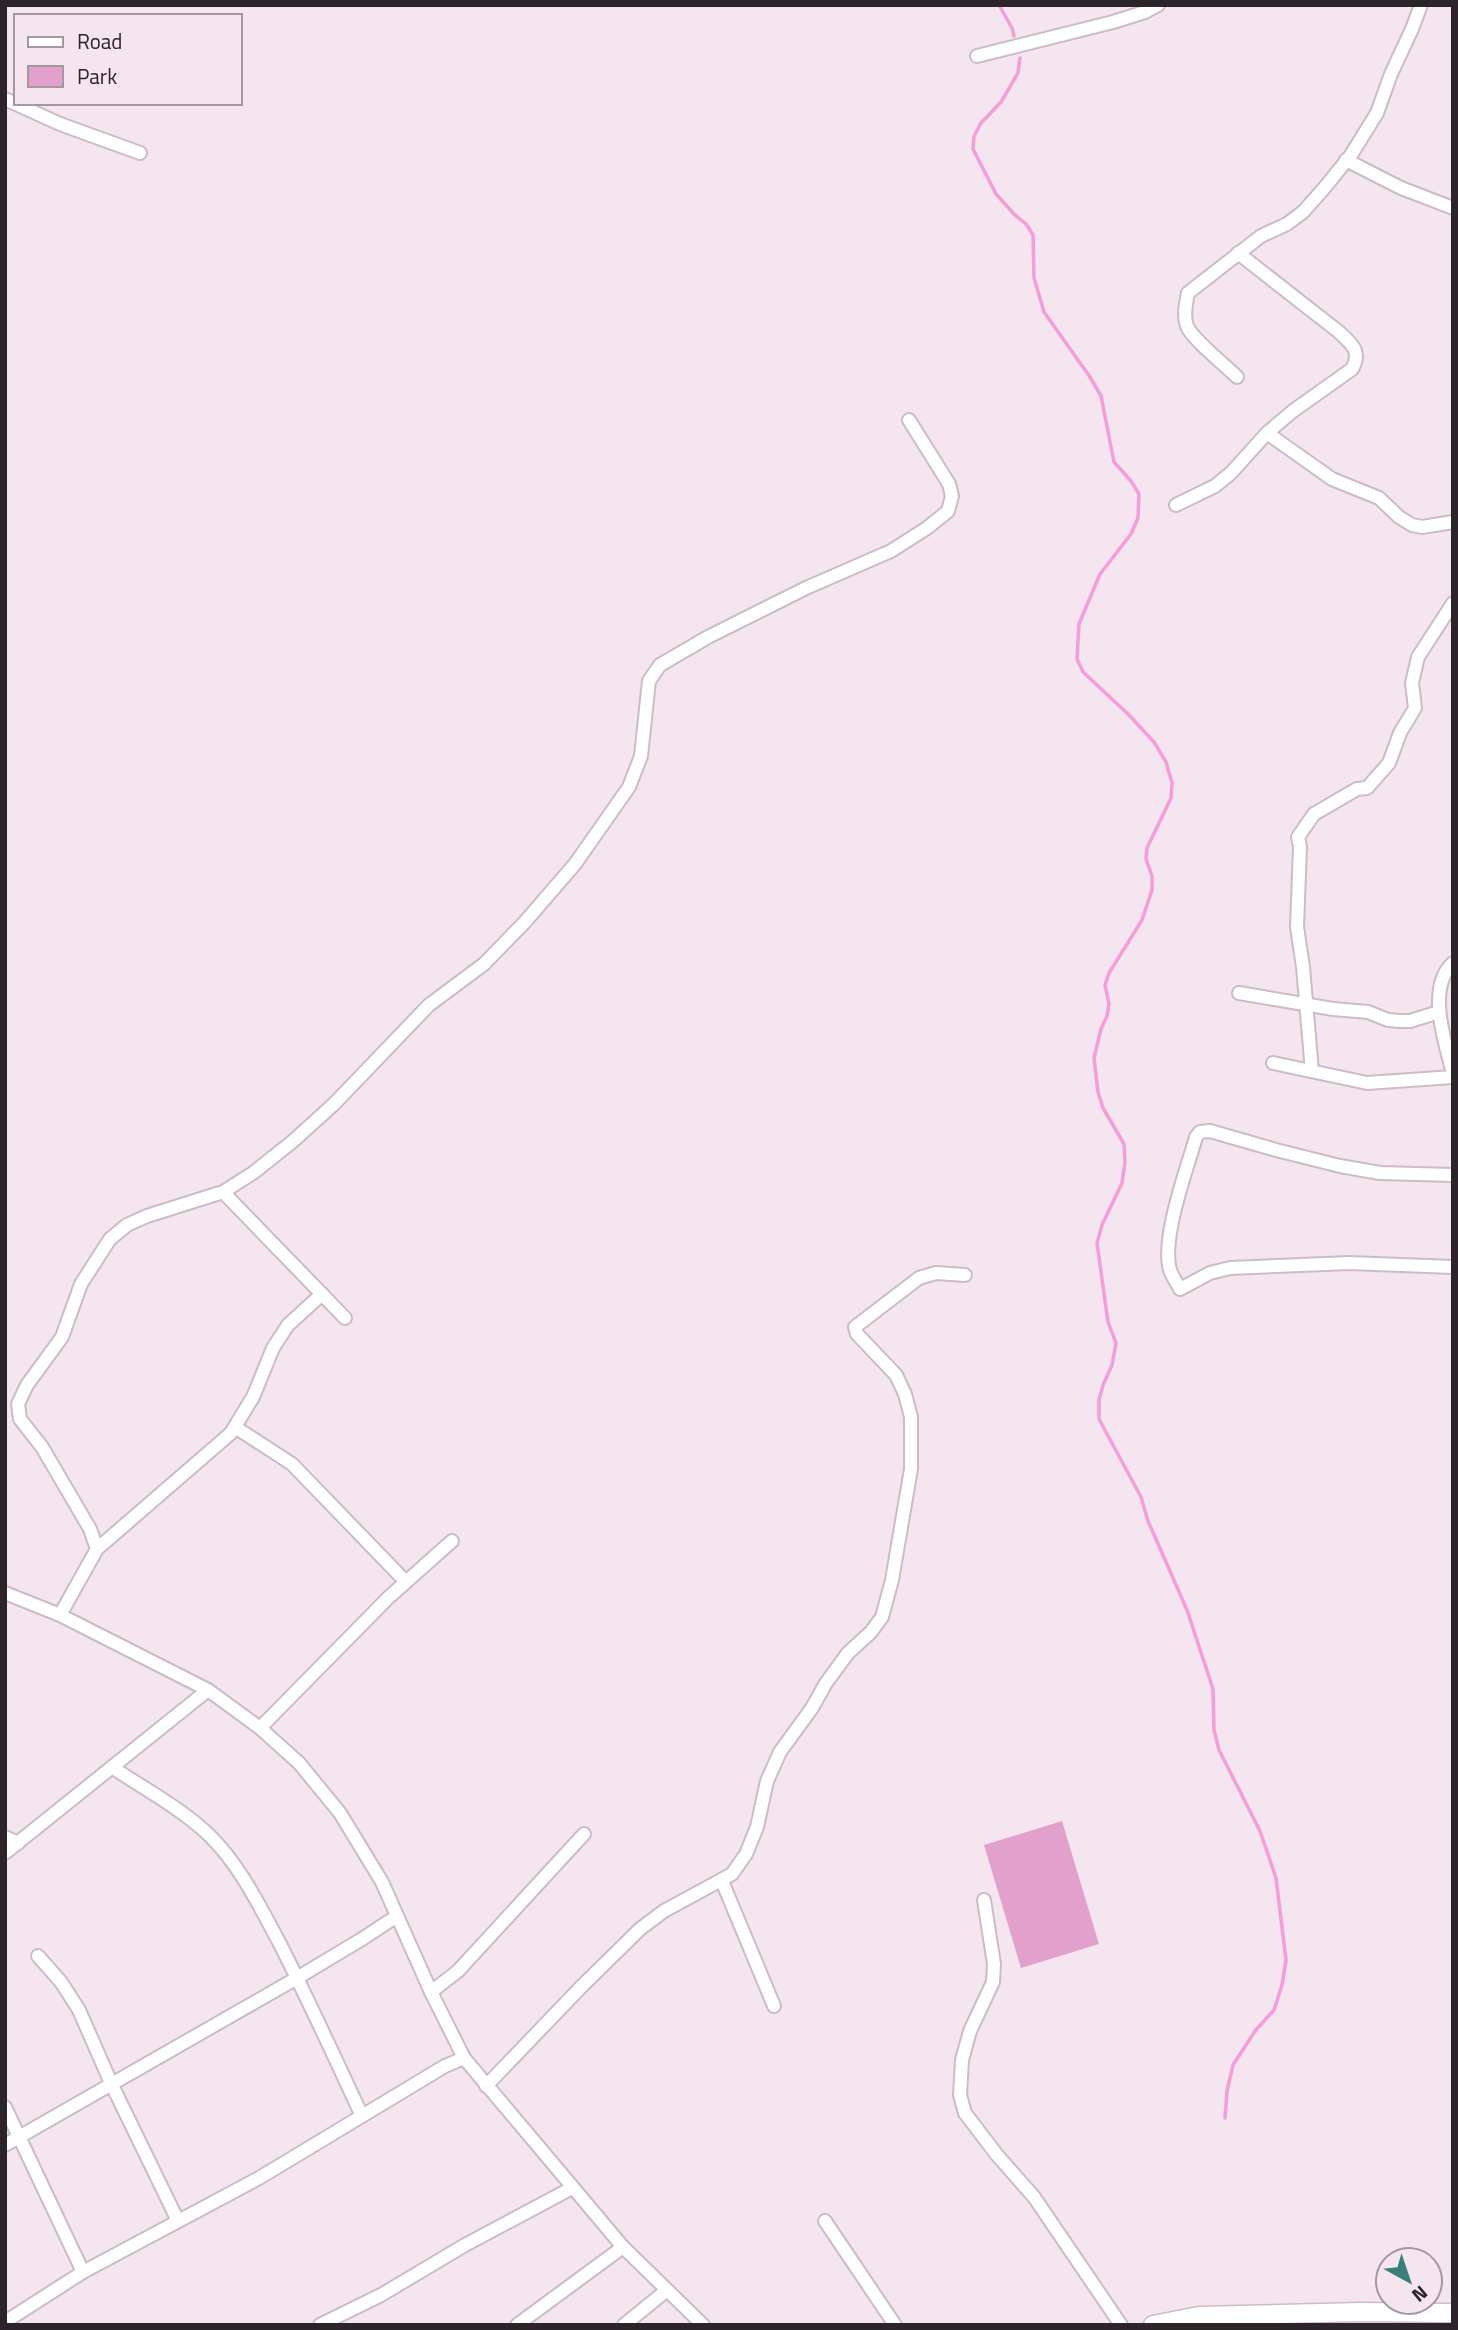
<svg xmlns="http://www.w3.org/2000/svg" width="1458" height="2330" viewBox="0 0 1458 2330" font-family="'Titillium Web',sans-serif">
<rect width="100%" height="100%" fill="#f4e5ef"/>
<!-- green -->
<polygon fill="#e1a1cc" points="1062,1821 1099,1944 1021,1968 984,1845"/>
<g fill="none" stroke-linecap="round" stroke-linejoin="round">
<!-- stream -->
<g stroke="#f59cd9" stroke-width="3.5">
<polyline points="999,5 1012,28 1014,36"/>
<polyline points="1020,58 1018,73 1001,102 981,123 974,136 973,149 996,194 1015,215 1026,224 1033,235 1034,278 1044,312 1090,377 1101,396 1114,462 1131,481 1139,494 1138,518 1131,534 1100,574 1079,624 1077,659 1083,672 1128,714 1154,742 1166,762 1172,783 1171,798 1147,848 1146,859 1152,876 1152,890 1142,920 1109,973 1105,985 1109,1004 1107,1016 1101,1029 1094,1058 1098,1092 1103,1108 1124,1144 1125,1162 1122,1183 1102,1225 1097,1243 1108,1322 1116,1343 1112,1365 1103,1385 1099,1400 1099,1419 1141,1497 1148,1521 1187,1610 1213,1689 1214,1730 1219,1750 1260,1831 1276,1878 1286,1960 1282,1985 1274,2010 1255,2031 1233,2065 1227,2091 1225,2118"/>
</g>
<defs>
<g id="street">
<polyline points="977,56 1113,22 1145,12 1158,5"/>
<polyline points="5,99 60,124 140,153"/>
<polyline points="1346,160 1401,188 1453,208"/>
<path d="M 1237,377 C 1226,366 1191,338 1187,326 C 1183,316 1186,303 1188,293 L 1261,236 L 1287,224 L 1303,212 L 1326,186 L 1351,155 L 1377,113 L 1391,74 L 1412,29 L 1421,5"/>
<polyline points="1267,433 1332,479 1379,498 1399,517 1412,525 1422,527 1453,522"/>
<path d="M 1176,505 L 1215,486 L 1231,473 L 1267,433 L 1293,411 L 1352,369 C 1362,352 1352,344 1339,332 L 1238,253"/>
<path d="M 1453,963 C 1426,987 1445,1043 1453,1073"/>
<polyline points="1239,993 1333,1009 1368,1012 1388,1020 1400,1021 1410,1021 1439,1012"/>
<polyline points="1273,1063 1367,1083 1453,1077"/>
<polyline points="1312,1071 1303,967 1297,927 1300,847 1298,837 1314,814 1357,789 1367,788 1389,763 1400,733 1415,708 1412,683 1418,657 1453,603"/>
<path d="M 1453,1175 L 1380,1173 L 1340,1166 L 1276,1150 L 1210,1131 L 1200,1132 L 1196,1137 C 1187,1169 1161,1238 1170,1270 C 1172,1276 1177,1283 1180,1289 L 1210,1273 L 1230,1268 L 1349,1263 L 1453,1267"/>
<polyline points="223,1192 345,1318"/>
<polyline points="235,1427 292,1464 406,1582"/>
<polyline points="97,1549 90,1529 42,1447 20,1419 18,1404 27,1385 62,1337 81,1284 110,1239 127,1225 147,1216 223,1192 253,1173 292,1142 334,1104 429,1005 484,964 524,923 575,864 629,787 641,756 649,681 660,665 708,637 806,588 891,551 927,528 948,511 952,496 949,484 909,420"/>
<polyline points="5,1593 60,1615 208,1690 260,1728 299,1763 340,1813 382,1882 431,1992 464,2058 623,2247 703,2325"/>
<polyline points="60,1615 97,1549 231,1433 253,1397 273,1348 288,1325 322,1294"/>
<polyline points="260,1728 388,1598 452,1541"/>
<path d="M 112,1767 C 144,1789 181,1808 209,1835 C 239,1864 259,1905 279,1942 C 308,1999 335,2058 362,2116"/>
<polyline points="5,1837 18,1843"/>
<polyline points="5,1853 208,1690"/>
<polyline points="722,1881 774,2006"/>
<polyline points="984,1900 994,1964 993,1982 970,2031 962,2060 960,2095 965,2113 997,2155 1034,2197 1121,2325"/>
<polyline points="38,1956 61,1982 79,2010 111,2083 178,2221"/>
<polyline points="431,1992 458,1971 584,1834"/>
<polyline points="486,2086 581,1987 640,1929 664,1911 732,1874 746,1854 757,1827 767,1781 780,1752 812,1708 826,1683 848,1653 871,1632 882,1617 892,1580 911,1469 911,1417 905,1394 896,1375 857,1334 855,1327 919,1278 936,1273 965,1275"/>
<polyline points="5,2107 83,2272"/>
<polyline points="5,2145 297,1978 362,1939 397,1916"/>
<polyline points="825,2221 895,2325"/>
<polyline points="5,2322 83,2272 259,2178 445,2066 464,2058"/>
<polyline points="320,2325 381,2295 465,2245 572,2188"/>
<polyline points="517,2325 623,2247"/>
<polyline points="624,2325 667,2290"/>
</g>
<polyline id="secondary" points="1153,2325 1199,2316 1360,2312 1453,2313"/>
</defs>
<!-- street casing -->
<use href="#street" stroke="#cbbcc5" stroke-width="16"/>
<!-- secondary casing -->
<use href="#secondary" stroke="#cbbcc5" stroke-width="21"/>
<!-- street -->
<use href="#street" stroke="#fff" stroke-width="12"/>
<!-- secondary -->
<use href="#secondary" stroke="#fff" stroke-width="18"/>
</g>
<!-- border -->
<rect width="1458" height="2330" fill="none" stroke="#2b2529" stroke-width="14"/>
<!-- legend -->
<rect x="14" y="14" width="228" height="91" fill="#f4e5ef" stroke="#a498a0" stroke-width="2"/>
<rect x="28" y="37" width="35" height="10" fill="#ffffff" stroke="#a498a0" stroke-width="2"/>
<text x="77" y="49" font-size="21" fill="#2b2529">Road</text>
<rect x="28" y="66" width="35" height="21" fill="#e1a1cc" stroke="#a498a0" stroke-width="2"/>
<text x="77" y="84" font-size="21" fill="#2b2529">Park</text>
<!-- north arrow -->
<g transform="translate(1409 2281) rotate(140)"><circle r="33" fill="#f4e5ef" stroke="#a498a0" stroke-width="2"/>
<path d="M0-5L12 26L0 18L-12 26Z" fill="#38807b"/>
<text y="-10" font-size="19" font-weight="bold" text-anchor="middle" fill="#2b2529">N</text>
</g>
</svg>
